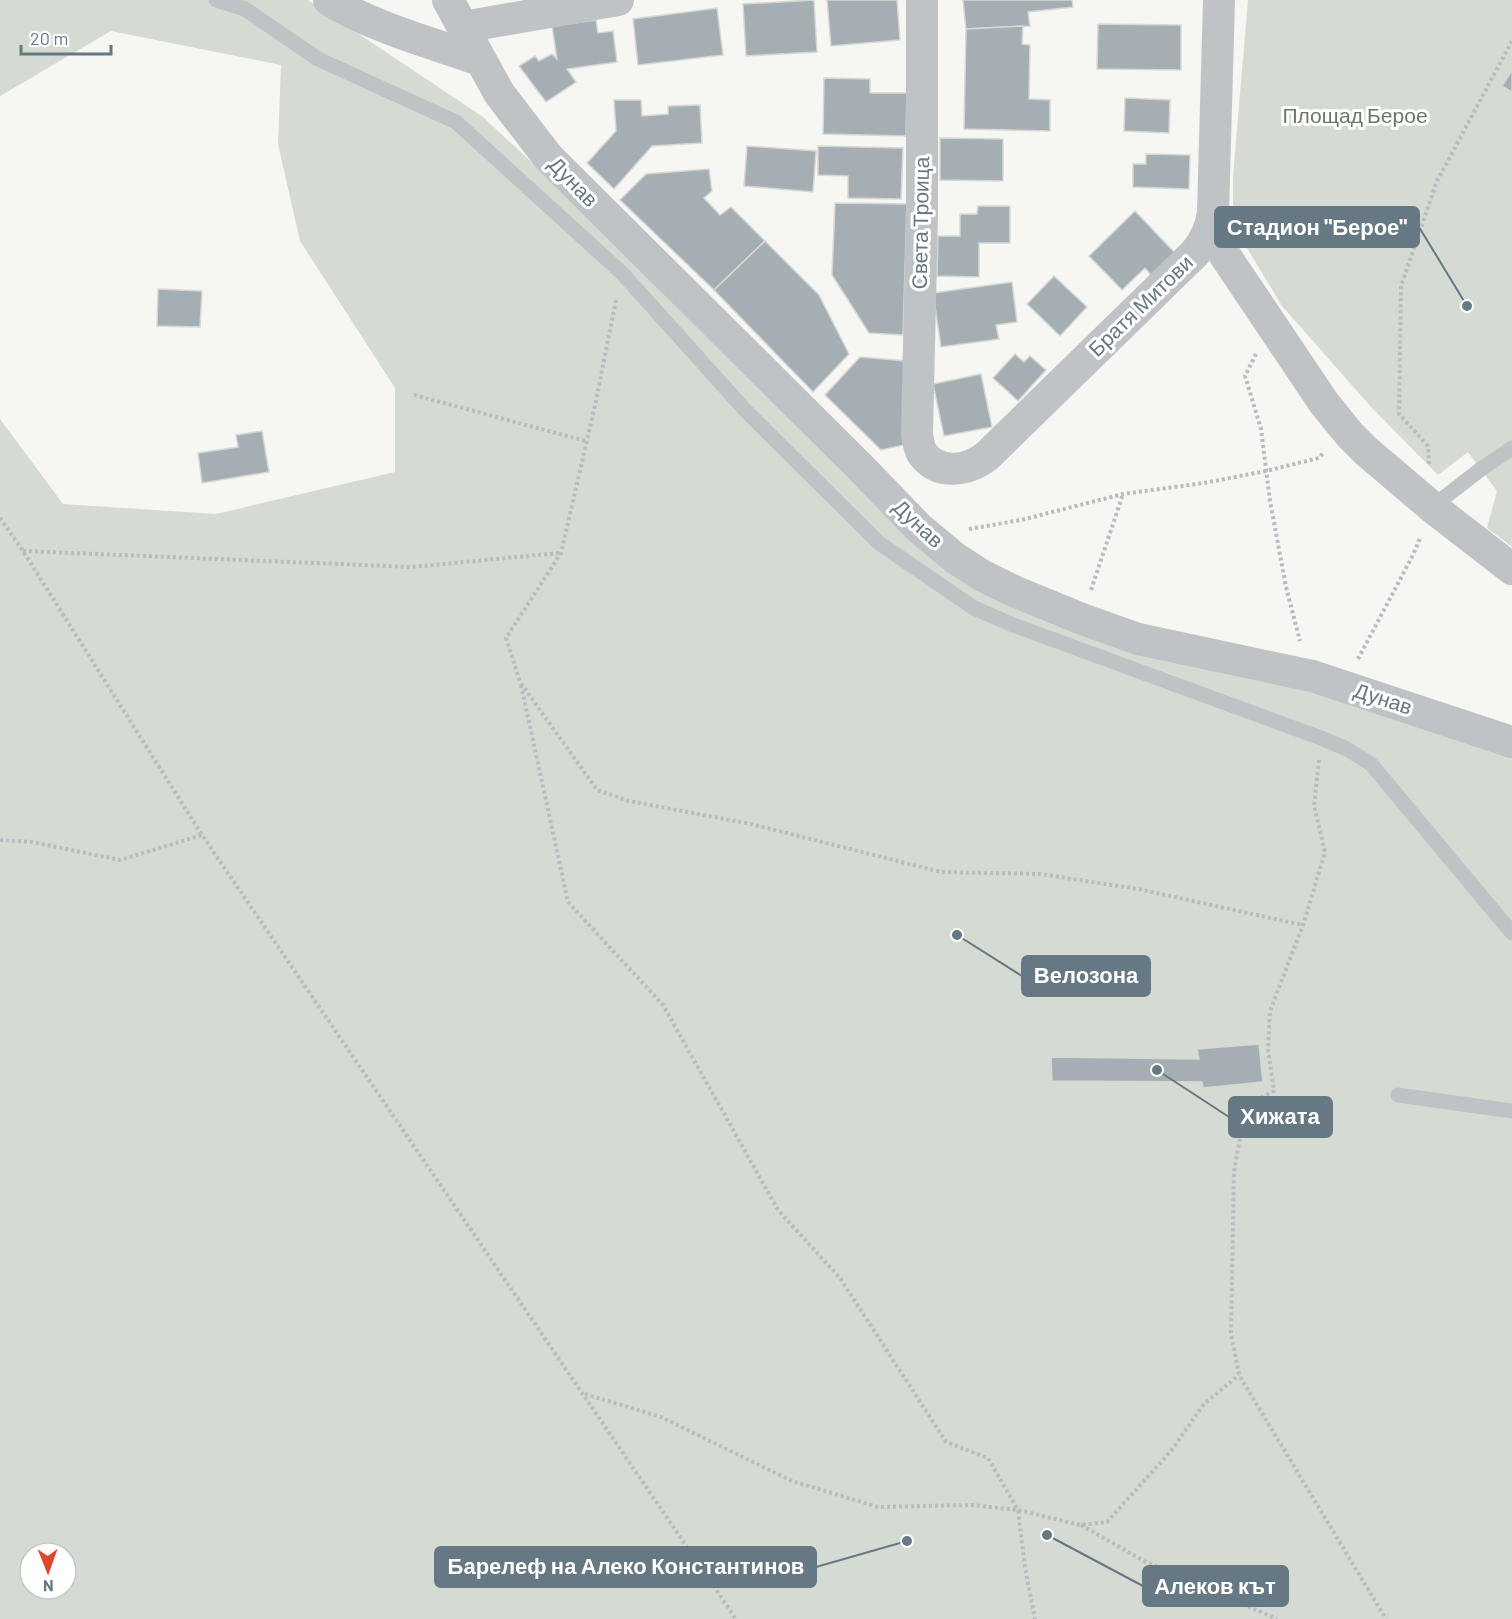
<svg xmlns="http://www.w3.org/2000/svg" width="1512" height="1619" viewBox="0 0 1512 1619" font-family="Barlow,sans-serif">
<rect width="100%" height="100%" fill="#f6f6f2"/>
<!-- green -->
<g fill="#d5dbd2" fill-rule="evenodd">
<path d="M 0,0 L 308,0 L 483,117 L 556,185 L 922,540 L 1274,680 L 1512,756 L 1512,1619 L 0,1619 L 0,419 L 63,504 L 216,514 L 395,472 L 395,388 L 300,241 L 278,144 L 281,65 L 111,31 L 0,96 ZM 30,1553 L 66,1553 L 66,1589 L 30,1589 Z"/>
<polygon points="1248,0 1512,0 1512,547 1487,528 1497,491 1468,452 1438,475 1372,408 1282,306 1247,248 1233,216 1233,176"/>
</g>
<!-- building -->
<g fill="#a5afb3" stroke="#d7d7d5" stroke-width="1.5">
<polygon points="814,0 817,52 746,56 743,4"/>
<polygon points="827,0 897,0 900,40 831,46"/>
<polygon points="963,0 1072,0 1073,7 1028,12 1030,26 966,29"/>
<polygon points="717,8 723,55 638,65 633,19"/>
<polygon points="596,20 598,33 613,31 617,62 567,69 576,82 546,102 519,66 535,56 539,61 552,54 557,59 552,26"/>
<polygon points="1098,24 1181,25 1181,70 1097,69"/>
<polygon points="1023,26 1022,44 1030,45 1029,99 1050,100 1050,131 964,129 966,29"/>
<polygon points="1511,72 1512,73 1512,92 1502,86"/>
<polygon points="824,78 870,79 870,93 907,93 906,136 823,134"/>
<polygon points="1125,98 1170,100 1169,133 1124,131"/>
<polygon points="614,100 641,100 642,116 668,114 668,106 700,105 702,143 652,146 614,189 587,163 616,131"/>
<polygon points="940,138 1003,139 1003,181 940,180"/>
<polygon points="747,146 816,151 813,192 744,186"/>
<polygon points="818,146 903,148 901,199 848,198 848,176 818,175"/>
<polygon points="1146,154 1190,155 1189,189 1133,187 1133,164 1146,164"/>
<polygon points="709,169 712,191 704,198 720,215 731,207 765,241 714,290 620,200 646,174"/>
<polygon points="835,203 907,204 903,335 869,333 832,275"/>
<polygon points="978,206 1010,206 1010,243 979,243 979,277 937,276 938,236 960,236 960,214 977,214"/>
<polygon points="1135,211 1175,253 1151,275 1145,268 1122,290 1089,256"/>
<polygon points="765,241 819,295 849,354 813,392 714,290"/>
<polygon points="1054,276 1087,307 1060,336 1027,304"/>
<polygon points="1012,282 1017,322 996,325 999,339 941,347 933,293"/>
<polygon points="158,289 202,291 200,327 157,326"/>
<polygon points="1015,354 1024,362 1030,356 1046,370 1018,401 993,378"/>
<polygon points="860,357 906,361 904,445 881,450 825,395"/>
<polygon points="981,374 992,427 944,436 933,384"/>
<polygon points="262,431 269,472 202,483 198,453 238,447 236,435"/>
<polygon points="1259,1044 1263,1082 1203,1088 1202,1082 1052,1081 1051,1057 1199,1059 1197,1049"/>
</g>
<g fill="none" stroke-linecap="round" stroke-linejoin="round">
<!-- path -->
<g stroke="#b9bcbe" stroke-width="4" stroke-dasharray="3 3" stroke-linecap="butt">
<polyline points="616,300 596,401 561,553 506,638 520,682 597,790 629,801 751,824 941,872 1040,874 1138,889 1303,925"/>
<polyline points="1256,354 1245,376 1261,429 1270,501 1286,587 1300,641"/>
<polyline points="414,395 586,441"/>
<polyline points="1429,464 1428,446 1399,414 1401,286 1437,181 1512,41"/>
<polyline points="0,518 23,551 202,835 736,1619"/>
<polyline points="969,529 1021,520 1123,494 1204,483 1266,471 1319,458 1324,452"/>
<polyline points="23,551 411,567 560,553"/>
<polyline points="1091,590 1123,494"/>
<polyline points="1358,659 1413,555 1420,538"/>
<polyline points="521,685 568,902 663,1005 778,1210 840,1278 946,1442 988,1458 1018,1510 1025,1567 1035,1619"/>
<polyline points="1319,760 1314,805 1325,852 1303,925 1270,1011 1268,1050 1274,1091 1246,1105 1234,1171 1231,1333 1239,1375 1386,1619"/>
<polyline points="0,840 32,842 120,860 202,835"/>
<polyline points="585,1394 661,1417 792,1481 878,1507 972,1505 1018,1510 1080,1525 1107,1522 1171,1451 1204,1404 1239,1375"/>
<polyline points="1081,1525 1144,1561 1277,1619"/>
</g>
<!-- lane -->
<g stroke="#bfc3c6" stroke-width="15">
<polyline points="216,0 245,9 318,59 456,122 622,273 746,411 879,543 974,608 1013,625 1321,738 1347,749 1371,764 1512,933"/>
<polyline points="1432,507 1481,469 1512,448"/>
<polyline points="1398,1095 1512,1111"/>
</g>
<!-- street -->
<g stroke="#bfc3c6" stroke-width="32">
<path d="M 329,0 C 375,28 429,42 480,60"/>
<polyline points="448,0 499,93 548,157 861,468 919,528 955,558 983,576 1016,592 1082,619 1138,639 1312,676 1512,742"/>
<path d="M 922,0 L 922,213 L 917,434 C 918,441 919,448 922,453 C 938,476 968,471 987,456 L 1195,253 C 1205,241 1211,228 1213,212 L 1219,0"/>
<polyline points="463,27 618,0"/>
<polyline points="1213,212 1215,232 1224,254 1324,403 1350,435 1366,451 1432,507 1512,569"/>
</g>
</g>
<g text-anchor="middle" stroke-width="6" stroke-linejoin="round" paint-order="stroke">
<!-- park labels -->
<g font-size="21" fill="#6a7a64" stroke="#fff">
<text x="1355" y="123">Площад Берое</text>
</g>
<!-- street labels -->
<g font-size="21" fill="#657883" stroke="#fff">
<text transform="translate(573 182) rotate(46)" y="7">Дунав</text>
<text transform="translate(921 223) rotate(-89)" y="7">Света Троица</text>
<text transform="translate(1141 306) rotate(-44)" y="7">Братя Митови</text>
<text transform="translate(918 524) rotate(43)" y="7">Дунав</text>
<text transform="translate(1383 699) rotate(18)" y="7">Дунав</text>
</g>
</g>
<!-- callouts -->
<path fill="none" stroke="#657883" stroke-width="2" d="M1467 306L1419 227M957 935L1022 976M1157 1070L1229 1117M907 1541L816 1567M1047 1535L1143 1586"/>
<g fill="#657883" stroke="#fff" stroke-width="2">
<circle cx="1467" cy="306" r="6"/>
<circle cx="957" cy="935" r="6"/>
<circle cx="1157" cy="1070" r="6"/>
<circle cx="907" cy="1541" r="6"/>
<circle cx="1047" cy="1535" r="6"/>
</g>
<g fill="#657883" stroke="#657883" stroke-width="2">
<rect x="1215" y="207" width="204" height="40" rx="6"/>
<rect x="1022" y="956" width="128" height="40" rx="6"/>
<rect x="1229" y="1097" width="103" height="40" rx="6"/>
<rect x="435" y="1547" width="381" height="40" rx="6"/>
<rect x="1143" y="1566" width="145" height="40" rx="6"/>
</g>
<g font-size="22" text-anchor="middle" font-weight="bold" fill="#fff">
<text x="1317" y="235">Стадион "Берое"</text>
<text x="1086" y="983">Велозона</text>
<text x="1280" y="1124">Хижата</text>
<text x="626" y="1574">Барелеф на Алеко Константинов</text>
<text x="1215" y="1594">Алеков кът</text>
</g>
<!-- north arrow -->
<g transform="translate(48 1571) rotate(179)"><circle r="28" fill="#ffffff" stroke="#c1c9cd" stroke-width="1.5"/>
<path d="M0-4.5L10 22L0 15L-10 22Z" fill="#de482a"/>
<text y="-9" font-size="16" font-weight="bold" text-anchor="middle" fill="#657883">N</text>
</g>
<!-- scale -->
<path d="M21 45v9h90v-9" fill="none" stroke="#657883" stroke-width="3"/>
<text x="30" y="45" font-size="18" fill="#657883" stroke="#ffffff" stroke-width="4.5" paint-order="stroke">20 m</text>
</svg>
